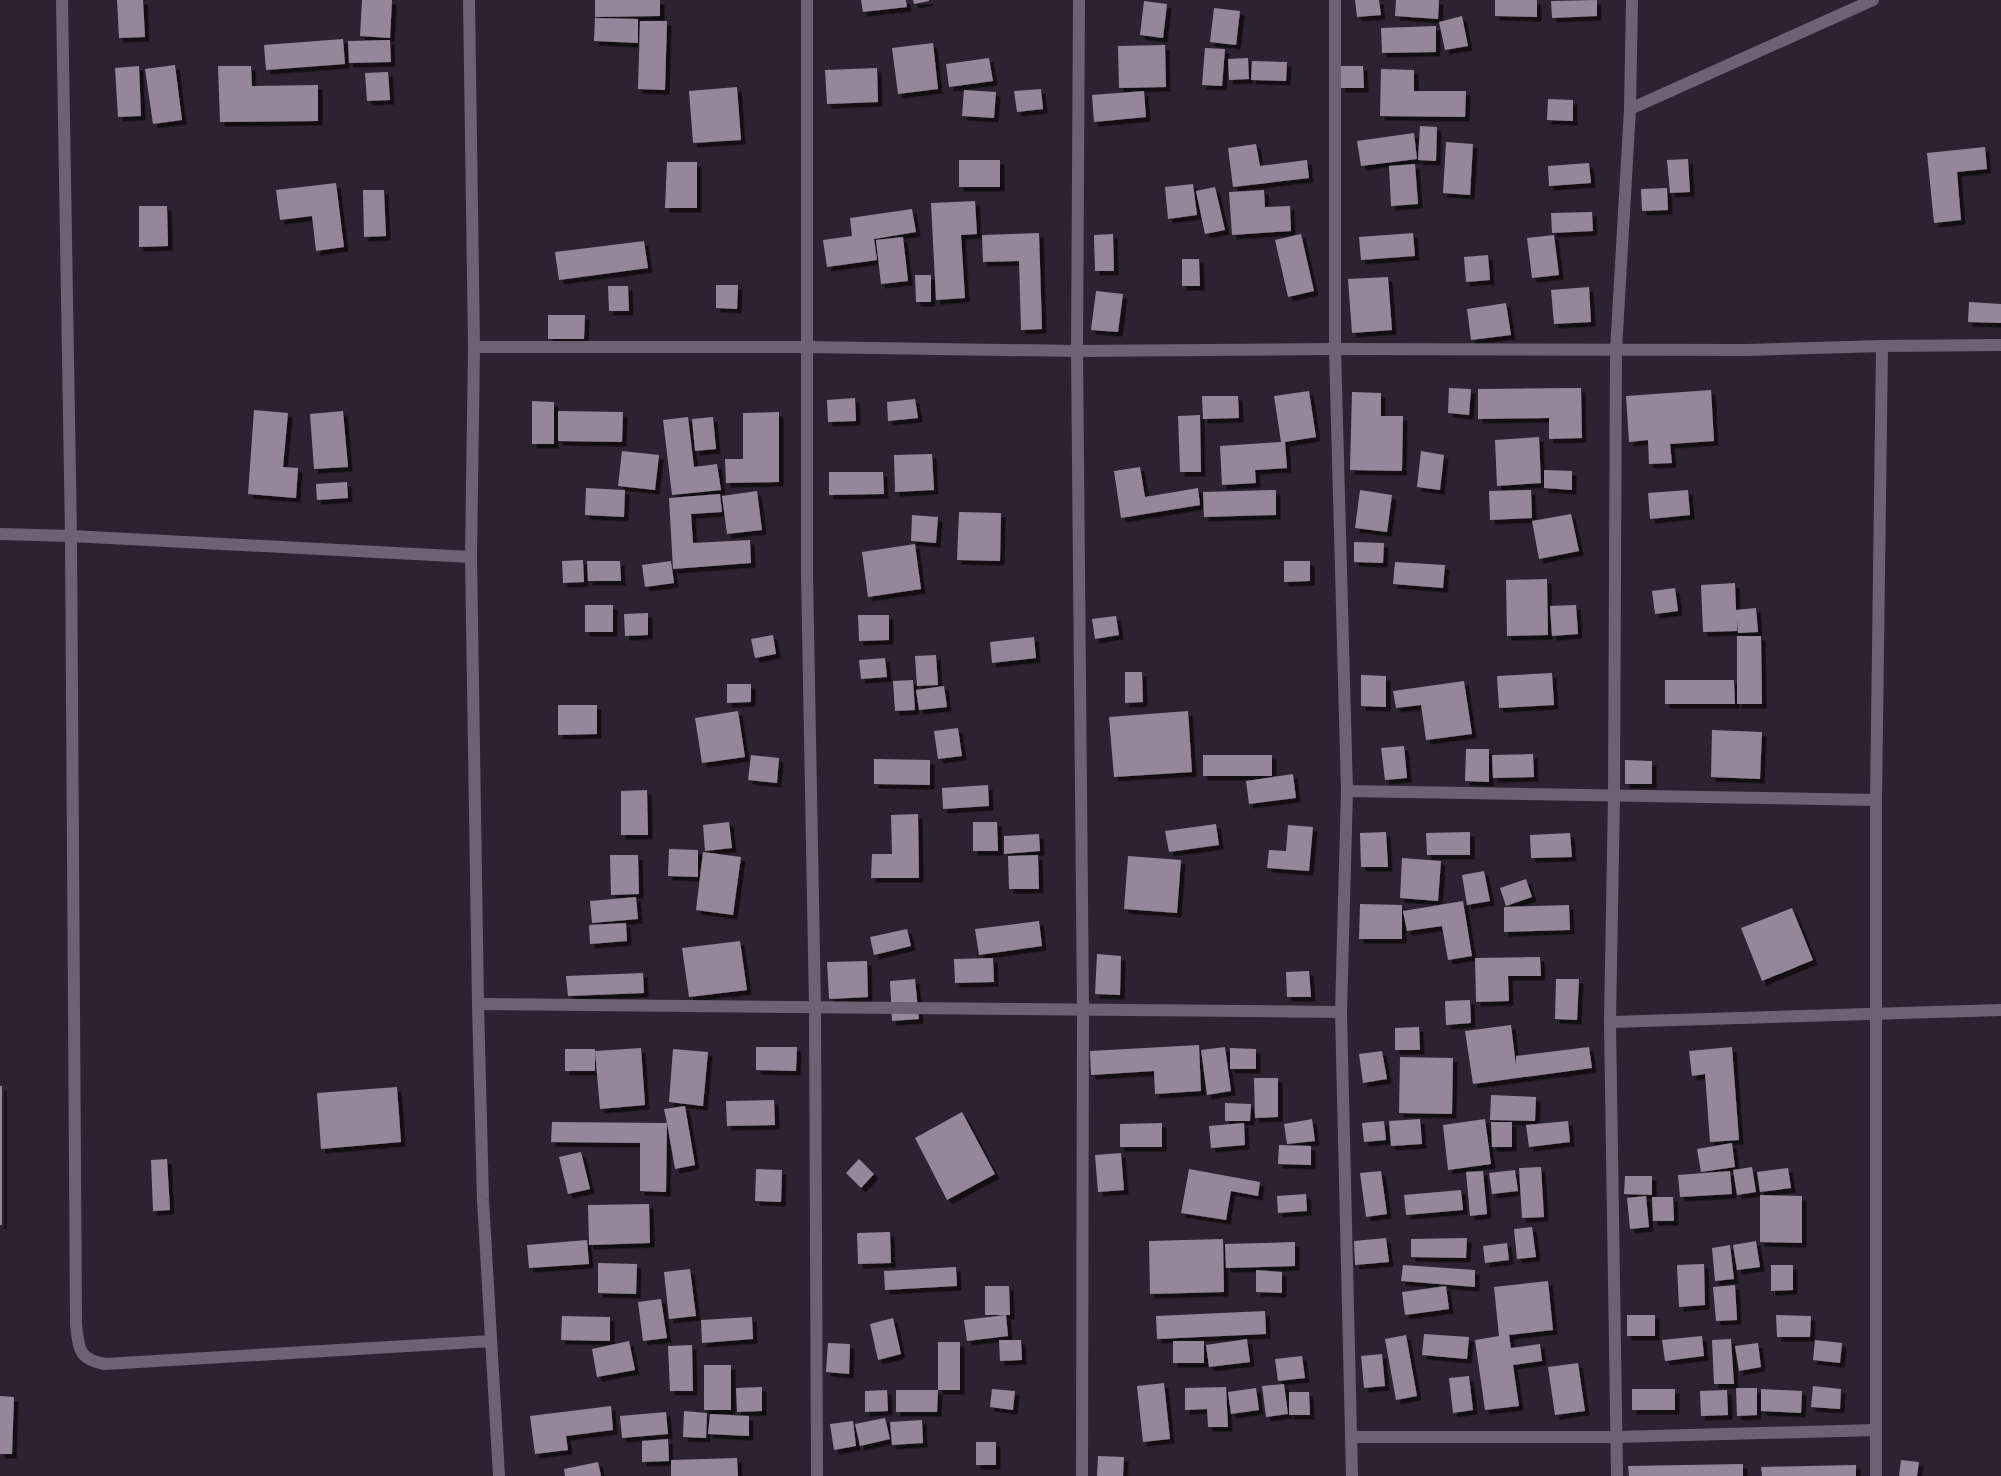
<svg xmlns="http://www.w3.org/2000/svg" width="2001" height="1476" viewBox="0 0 2001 1476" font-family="Karla,sans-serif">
<defs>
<filter id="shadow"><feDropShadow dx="4.5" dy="4.5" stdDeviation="0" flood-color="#0009"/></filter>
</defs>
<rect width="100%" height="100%" fill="#2d2231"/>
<!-- building -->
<g fill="#95869a" filter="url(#shadow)">
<polygon points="117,0 143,0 145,37 119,38"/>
<polygon points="362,0 392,0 390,38 360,36"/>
<polygon points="595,0 660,0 660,16 595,17"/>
<polygon points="861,0 906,0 907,7 863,12"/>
<polygon points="913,0 929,0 929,1 914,4"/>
<polygon points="1355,0 1379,0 1381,15 1357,17"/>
<polygon points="1396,0 1439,0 1438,19 1395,16"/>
<polygon points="1495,0 1537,0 1537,17 1495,16"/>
<polygon points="1597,0 1597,16 1552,18 1551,1"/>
<polygon points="1144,1 1167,4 1163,38 1140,35"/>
<polygon points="1214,8 1240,11 1236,45 1210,42"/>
<polygon points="1462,16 1468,46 1445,50 1439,22"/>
<polygon points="595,18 638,19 638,43 594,41"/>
<polygon points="640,21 667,21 665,90 638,89"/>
<polygon points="1436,26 1436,52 1382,53 1381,28"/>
<polygon points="343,39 345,64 266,70 264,45"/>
<polygon points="390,40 391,62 349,63 348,41"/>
<polygon points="933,43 938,89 898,94 892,48"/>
<polygon points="1165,45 1166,87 1119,88 1118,46"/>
<polygon points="1205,48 1225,49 1222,86 1202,85"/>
<polygon points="989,58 993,81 949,87 946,64"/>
<polygon points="1248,58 1249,79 1229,80 1228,59"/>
<polygon points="1252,61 1287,62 1286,81 1251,80"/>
<polygon points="175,65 182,120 153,124 145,69"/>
<polygon points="139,66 141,116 118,117 115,68"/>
<polygon points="218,66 251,66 252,86 318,85 318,121 220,122"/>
<polygon points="1340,66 1363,66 1364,88 1341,88"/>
<polygon points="877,68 878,102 827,104 825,70"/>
<polygon points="1381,69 1414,70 1414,91 1466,91 1465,117 1380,116"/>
<polygon points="388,72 390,100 367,101 365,73"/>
<polygon points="737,87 741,140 693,143 689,91"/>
<polygon points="1041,89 1043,109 1017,112 1014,91"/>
<polygon points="964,90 996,92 994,118 962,116"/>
<polygon points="1144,91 1146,117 1094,122 1092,95"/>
<polygon points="1548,99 1573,100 1573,121 1547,120"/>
<polygon points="1420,126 1437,127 1436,161 1418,160"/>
<polygon points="1414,133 1417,159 1361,166 1357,141"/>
<polygon points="1446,142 1473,144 1470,195 1443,193"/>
<polygon points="1256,144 1260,166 1307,160 1309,178 1233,187 1228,148"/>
<polygon points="1985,147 1987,169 1957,172 1961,220 1934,223 1927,153"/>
<polygon points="1688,159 1690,192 1670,193 1667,160"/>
<rect x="959" y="160" width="41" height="27"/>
<polygon points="667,162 697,162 697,208 665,208"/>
<polygon points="1589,163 1591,183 1549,186 1548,166"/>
<polygon points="1415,164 1418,204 1391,206 1389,166"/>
<polygon points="336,183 344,247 316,251 312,216 280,220 276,190"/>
<polygon points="1193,184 1197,215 1168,219 1165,187"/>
<polygon points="1215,187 1225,230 1205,234 1196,191"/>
<polygon points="1667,188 1668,210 1642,211 1641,189"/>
<polygon points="363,190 384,190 386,236 364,237"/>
<polygon points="1264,190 1265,207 1290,206 1291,231 1232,235 1229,192"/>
<polygon points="975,201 977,234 961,235 965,298 936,300 931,203"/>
<polygon points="139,206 167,206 168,246 139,247"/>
<polygon points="912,209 916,232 874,239 877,260 827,267 823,240 852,236 850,218"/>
<polygon points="1592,212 1593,231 1552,233 1551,213"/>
<polygon points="1039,233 1042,329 1021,330 1019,261 983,262 982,235"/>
<polygon points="1413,233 1415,256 1361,260 1359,237"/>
<polygon points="1113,234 1114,271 1095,271 1094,235"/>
<polygon points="1301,234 1314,291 1288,297 1275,240"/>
<polygon points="1554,235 1559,275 1532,278 1527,238"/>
<polygon points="903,237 908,281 881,284 876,240"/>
<polygon points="644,241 648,268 559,280 555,252"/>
<polygon points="1488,255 1490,280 1466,282 1464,257"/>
<polygon points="1182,259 1199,259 1200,286 1182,286"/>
<polygon points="915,275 931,275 931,302 916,302"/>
<polygon points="1388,277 1392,330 1352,333 1348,279"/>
<polygon points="716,285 738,285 737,309 716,308"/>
<polygon points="608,286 628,286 629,311 609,311"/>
<polygon points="1589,287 1591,322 1554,324 1551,290"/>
<polygon points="1096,291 1123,294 1118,332 1091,330"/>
<polygon points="1969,302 2001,304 2001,323 1968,322"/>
<polygon points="1506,303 1511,335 1471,340 1467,309"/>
<polygon points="548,315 585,315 584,339 548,339"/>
<polygon points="1449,388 1471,389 1469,415 1448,413"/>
<polygon points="1581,388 1582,438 1549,439 1549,418 1478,419 1478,389"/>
<polygon points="1711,390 1714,441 1670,444 1672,463 1649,464 1648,440 1629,442 1626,396"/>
<polygon points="1309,391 1316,437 1285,442 1287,468 1255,470 1256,483 1222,485 1220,446 1281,442 1274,396"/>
<polygon points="1352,392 1381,393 1381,416 1403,416 1402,471 1350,470"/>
<polygon points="1202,396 1238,396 1239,418 1203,419"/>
<polygon points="855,398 856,421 828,422 827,400"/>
<polygon points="915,399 918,418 888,421 887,402"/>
<polygon points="532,401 554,402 554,444 532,444"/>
<polygon points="254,410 288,413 283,467 298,468 296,498 248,494"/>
<polygon points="343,411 348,467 314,469 310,414"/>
<polygon points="558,411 623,412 622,442 558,441"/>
<polygon points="779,412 779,482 726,483 725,459 743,459 743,413"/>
<polygon points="1200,415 1201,472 1180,472 1178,416"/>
<polygon points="688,417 694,467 717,464 721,490 672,495 663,420"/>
<polygon points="713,417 716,449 695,451 692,419"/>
<polygon points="1539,437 1541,483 1497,486 1495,440"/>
<polygon points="622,451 659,455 655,490 618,486"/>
<polygon points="1421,451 1444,455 1440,490 1417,487"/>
<polygon points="932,454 934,490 895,492 894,455"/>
<polygon points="1140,467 1145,497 1198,488 1200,505 1121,518 1114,471"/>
<polygon points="1544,470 1572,471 1572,490 1544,488"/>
<polygon points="829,472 883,472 884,494 829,495"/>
<polygon points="347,482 348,498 317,500 316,484"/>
<polygon points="586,488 625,490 624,517 585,515"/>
<polygon points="1276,490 1276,515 1204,517 1203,492"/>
<polygon points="1360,490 1392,495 1387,532 1355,528"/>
<polygon points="1531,490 1532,518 1490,520 1489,491"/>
<polygon points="1688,490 1690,515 1650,519 1648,493"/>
<polygon points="757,491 762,530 727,534 722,496"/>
<polygon points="720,494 722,512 691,514 693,543 750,540 751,563 673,569 669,498"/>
<polygon points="959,512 1001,513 1000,561 957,560"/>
<polygon points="1571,514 1579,551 1539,559 1532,521"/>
<polygon points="912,515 938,517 936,543 911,541"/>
<polygon points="1354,542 1384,543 1383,563 1354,562"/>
<polygon points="915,544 921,589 868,597 862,552"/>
<polygon points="583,560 584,582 563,583 562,561"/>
<polygon points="587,561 620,561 621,581 588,581"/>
<polygon points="671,561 674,583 645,587 642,565"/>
<polygon points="1284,561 1310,561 1310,581 1284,582"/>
<polygon points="1395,562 1445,565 1443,588 1393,584"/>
<polygon points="1547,579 1548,635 1507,636 1506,580"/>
<polygon points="1735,583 1736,610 1756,608 1758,632 1738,633 1737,621 1737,631 1703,632 1701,585"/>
<polygon points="1675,588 1678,611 1655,614 1652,591"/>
<rect x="585" y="605" width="28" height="27"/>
<polygon points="1576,605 1578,634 1552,636 1550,606"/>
<polygon points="648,613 648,635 625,636 624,614"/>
<polygon points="858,615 889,615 889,640 859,641"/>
<polygon points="1116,616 1119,635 1095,639 1092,619"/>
<polygon points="773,635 776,654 755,658 751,639"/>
<polygon points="1737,636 1761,636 1762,704 1737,704"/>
<polygon points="1034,637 1036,658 992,663 990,642"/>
<polygon points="936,655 938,685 917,686 915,656"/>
<polygon points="885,658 887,677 861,679 859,660"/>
<polygon points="1125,672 1142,672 1143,702 1125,703"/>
<polygon points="1552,673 1554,705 1499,708 1497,676"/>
<polygon points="1361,675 1386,676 1386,707 1361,706"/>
<polygon points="913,680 915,710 895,711 893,681"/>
<polygon points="1665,680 1734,680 1735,704 1665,704"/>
<polygon points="1464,681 1472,734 1426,740 1421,705 1396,708 1393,691"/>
<polygon points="727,684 751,684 751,702 727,703"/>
<polygon points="944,686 947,707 919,710 916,690"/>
<polygon points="558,705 597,705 597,734 558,735"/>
<polygon points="738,711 745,757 702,763 695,718"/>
<polygon points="1188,711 1192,772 1114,777 1109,717"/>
<polygon points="958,728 962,756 938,759 934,731"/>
<polygon points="1712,730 1762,732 1760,779 1711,777"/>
<polygon points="1404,746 1407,778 1385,780 1381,748"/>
<polygon points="1466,749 1489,749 1489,782 1465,781"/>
<polygon points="1533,754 1534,777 1493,778 1492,755"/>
<polygon points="751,755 779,758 777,783 748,780"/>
<rect x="1203" y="755" width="69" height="21"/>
<polygon points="874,759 930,760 930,785 874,784"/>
<polygon points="1625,760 1652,761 1652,784 1625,784"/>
<polygon points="1293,774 1296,798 1249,804 1246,781"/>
<polygon points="988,785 989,806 943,809 942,788"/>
<polygon points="647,790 648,835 621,835 621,791"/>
<polygon points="918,814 919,878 871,878 872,854 892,854 891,815"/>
<polygon points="729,822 732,848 705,851 703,825"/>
<polygon points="973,822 997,822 998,851 973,851"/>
<polygon points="1216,824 1219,845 1169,852 1165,831"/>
<polygon points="1288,825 1313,827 1309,871 1267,868 1269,850 1286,851"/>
<polygon points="1386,832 1388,867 1361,867 1360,833"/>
<polygon points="1470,832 1470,855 1427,855 1426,833"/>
<polygon points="1570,833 1572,857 1531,858 1530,835"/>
<polygon points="1039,834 1040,851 1004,854 1004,836"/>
<polygon points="669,849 698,850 698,877 668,876"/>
<polygon points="703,852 741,857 733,915 696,910"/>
<polygon points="610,855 638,855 639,894 611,895"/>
<polygon points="1038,855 1039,889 1009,889 1008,856"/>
<polygon points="1128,856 1181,860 1177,913 1124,909"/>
<polygon points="1402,858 1441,861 1438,901 1400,898"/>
<polygon points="1484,871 1490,901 1467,905 1462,875"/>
<polygon points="1526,879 1532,897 1506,906 1500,888"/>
<polygon points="636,897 638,919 592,923 590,901"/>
<polygon points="1463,901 1472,956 1448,960 1442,926 1407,931 1403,911"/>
<polygon points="1360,904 1402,905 1402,939 1359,939"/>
<polygon points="1569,905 1570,930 1504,932 1504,907"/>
<polygon points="1792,908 1813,960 1762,981 1741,928"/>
<polygon points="1039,921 1042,946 979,955 975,929"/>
<polygon points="626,923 627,941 590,944 589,925"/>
<polygon points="907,929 911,946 874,955 870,937"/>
<polygon points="740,941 747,990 689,997 682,948"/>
<polygon points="1097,954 1121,956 1120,995 1095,994"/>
<polygon points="1540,957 1541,976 1508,976 1509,1001 1476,1002 1475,958"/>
<polygon points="993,958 994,982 955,983 954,959"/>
<polygon points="867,961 868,997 829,999 827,962"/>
<polygon points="1309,971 1311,997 1287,997 1286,972"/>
<polygon points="643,973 644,993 568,996 566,976"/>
<polygon points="915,979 919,1019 892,1021 890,981"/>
<polygon points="1556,979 1579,979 1577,1020 1555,1019"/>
<polygon points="1470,1000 1471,1023 1446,1025 1445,1001"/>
<polygon points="1511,1025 1516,1066 1516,1056 1589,1047 1592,1068 1473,1084 1465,1031"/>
<polygon points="1419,1027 1420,1050 1395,1050 1395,1028"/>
<polygon points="1199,1045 1201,1091 1155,1094 1154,1071 1091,1075 1090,1051"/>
<polygon points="756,1047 797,1047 796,1071 756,1070"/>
<polygon points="1225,1047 1231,1091 1207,1095 1201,1050"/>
<polygon points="1732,1047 1739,1140 1710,1142 1705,1074 1692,1076 1689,1051"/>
<polygon points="641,1048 645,1105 600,1109 595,1051"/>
<polygon points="1230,1048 1256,1049 1256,1069 1230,1069"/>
<rect x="565" y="1049" width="30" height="22"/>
<polygon points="673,1049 708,1052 703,1106 669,1102"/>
<polygon points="1382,1051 1387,1079 1363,1083 1359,1054"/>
<polygon points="1400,1057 1453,1058 1452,1114 1399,1113"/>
<polygon points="1254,1078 1278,1078 1278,1117 1255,1118"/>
<rect x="0" y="1086" width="2" height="139"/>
<polygon points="397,1087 401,1142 321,1149 317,1093"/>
<polygon points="1491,1095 1536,1097 1535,1121 1490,1120"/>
<polygon points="774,1100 775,1125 727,1126 726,1101"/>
<polygon points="1225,1103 1251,1104 1250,1121 1225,1121"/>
<polygon points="685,1106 695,1165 675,1169 667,1123 666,1192 640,1191 640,1143 551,1142 552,1122 667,1123 664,1109"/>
<polygon points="962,1112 995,1174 947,1200 915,1138"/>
<polygon points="1312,1119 1315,1141 1287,1144 1284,1124"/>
<polygon points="1420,1119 1422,1144 1391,1146 1389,1121"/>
<polygon points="1485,1119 1491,1164 1448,1170 1443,1125"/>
<polygon points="1384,1121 1386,1140 1364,1142 1362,1123"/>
<polygon points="1568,1121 1570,1142 1529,1147 1526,1125"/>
<polygon points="1491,1122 1512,1122 1512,1147 1492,1147"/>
<polygon points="1162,1123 1162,1147 1120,1147 1120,1124"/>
<polygon points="1244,1123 1245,1145 1211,1148 1209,1126"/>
<polygon points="1732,1143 1735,1167 1701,1172 1697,1149"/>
<polygon points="1279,1145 1311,1146 1311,1165 1278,1164"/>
<polygon points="581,1152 590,1189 568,1194 559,1157"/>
<polygon points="1121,1153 1124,1190 1098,1192 1095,1155"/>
<polygon points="167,1159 170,1210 153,1211 151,1160"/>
<polygon points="859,1159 874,1174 861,1188 846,1173"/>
<polygon points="1541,1167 1544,1217 1522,1218 1519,1168"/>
<polygon points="1752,1167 1756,1192 1737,1195 1733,1170"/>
<polygon points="1788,1168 1791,1188 1760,1192 1757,1172"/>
<polygon points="756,1169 782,1170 781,1202 755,1201"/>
<polygon points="1189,1169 1260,1182 1258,1196 1231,1191 1226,1220 1181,1213"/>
<polygon points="1515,1170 1518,1191 1492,1194 1489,1173"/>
<polygon points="1381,1171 1387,1214 1366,1217 1360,1173"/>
<polygon points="1483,1171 1487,1214 1470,1216 1466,1172"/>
<polygon points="1730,1171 1732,1194 1680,1197 1678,1175"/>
<polygon points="1625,1176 1652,1176 1652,1195 1624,1194"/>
<polygon points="1461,1190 1463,1210 1406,1215 1404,1195"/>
<polygon points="1306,1194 1307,1211 1278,1213 1277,1196"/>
<polygon points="1760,1195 1802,1196 1802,1243 1760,1242"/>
<polygon points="1646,1196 1649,1227 1630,1229 1627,1198"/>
<polygon points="1652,1197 1673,1197 1674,1221 1653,1221"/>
<polygon points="649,1204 650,1243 589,1245 588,1205"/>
<polygon points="1532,1227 1536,1257 1517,1259 1514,1229"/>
<polygon points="890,1232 891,1263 858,1264 857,1233"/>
<polygon points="1386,1238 1389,1262 1355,1265 1354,1241"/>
<polygon points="1467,1238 1466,1258 1411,1257 1411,1239"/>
<polygon points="1223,1239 1224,1292 1150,1294 1149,1241"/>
<polygon points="587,1240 589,1264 529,1268 527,1245"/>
<polygon points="1756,1241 1760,1267 1737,1270 1733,1245"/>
<polygon points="1295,1242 1295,1266 1226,1268 1225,1244"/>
<polygon points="1507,1243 1509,1260 1485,1263 1483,1246"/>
<polygon points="1730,1245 1734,1279 1715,1281 1712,1248"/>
<polygon points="598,1263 637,1264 636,1294 598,1293"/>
<polygon points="1704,1264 1705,1305 1679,1307 1677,1265"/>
<polygon points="1403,1265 1475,1270 1475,1287 1401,1281"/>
<polygon points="1771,1265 1793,1265 1793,1290 1771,1291"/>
<polygon points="956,1267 957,1286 885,1290 884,1271"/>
<polygon points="690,1269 696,1316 669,1319 664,1272"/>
<polygon points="1256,1270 1282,1272 1282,1293 1256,1292"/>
<polygon points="1548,1281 1553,1330 1509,1335 1511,1348 1540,1344 1542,1361 1513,1365 1519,1406 1485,1410 1475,1340 1499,1336 1494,1287"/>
<polygon points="1735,1285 1737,1320 1716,1321 1713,1287"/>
<polygon points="985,1286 1009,1286 1010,1315 985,1315"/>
<polygon points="1446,1286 1449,1309 1405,1315 1402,1292"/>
<polygon points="661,1299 667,1338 643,1341 638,1302"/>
<polygon points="1265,1311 1266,1334 1157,1339 1156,1316"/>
<polygon points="1006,1315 1008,1336 967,1341 964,1320"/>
<rect x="1627" y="1315" width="28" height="21"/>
<polygon points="1776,1315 1811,1316 1810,1337 1777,1337"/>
<polygon points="562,1316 610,1317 610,1341 561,1340"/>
<polygon points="752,1317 753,1339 702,1343 701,1320"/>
<polygon points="893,1318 901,1354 878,1360 870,1324"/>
<polygon points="1424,1334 1469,1337 1467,1359 1422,1355"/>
<polygon points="1406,1335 1417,1396 1396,1400 1385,1339"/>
<polygon points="1702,1336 1704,1356 1665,1361 1662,1340"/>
<polygon points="1247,1339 1250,1362 1209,1367 1206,1345"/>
<polygon points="1731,1339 1734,1384 1714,1384 1712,1340"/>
<polygon points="999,1340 1021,1340 1022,1360 1000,1361"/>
<polygon points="1815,1340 1842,1343 1840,1363 1813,1360"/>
<polygon points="629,1341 635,1370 597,1377 592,1349"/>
<rect x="1173" y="1341" width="31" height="22"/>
<rect x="938" y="1342" width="22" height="48"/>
<polygon points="828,1343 850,1344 849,1374 826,1372"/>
<polygon points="1758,1343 1761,1367 1739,1371 1735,1346"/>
<polygon points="692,1345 693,1391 670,1391 668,1346"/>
<polygon points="1382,1354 1385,1386 1364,1388 1361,1356"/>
<polygon points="1302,1356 1305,1378 1278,1381 1275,1359"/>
<polygon points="1578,1363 1585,1411 1555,1415 1548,1367"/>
<rect x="704" y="1365" width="27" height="45"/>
<polygon points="1469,1376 1473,1410 1453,1413 1449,1378"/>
<polygon points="1164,1383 1170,1439 1143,1442 1137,1386"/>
<polygon points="1284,1384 1288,1414 1266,1417 1262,1386"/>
<polygon points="1813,1386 1841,1389 1840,1409 1811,1407"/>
<polygon points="762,1387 762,1411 737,1412 736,1388"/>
<polygon points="1226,1387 1228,1427 1208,1427 1207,1409 1185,1410 1185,1388"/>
<polygon points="1256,1388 1259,1410 1231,1414 1228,1392"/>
<polygon points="1736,1388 1757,1388 1757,1415 1737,1416"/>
<polygon points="992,1389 1015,1391 1013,1410 990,1407"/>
<rect x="1632" y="1389" width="43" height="21"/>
<polygon points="1761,1389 1802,1391 1801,1413 1761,1411"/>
<polygon points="887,1390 888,1411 865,1412 865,1391"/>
<polygon points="896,1390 938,1390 937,1412 896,1412"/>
<polygon points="1727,1390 1728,1415 1701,1416 1700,1391"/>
<polygon points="1289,1392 1309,1392 1310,1415 1289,1415"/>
<polygon points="0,1396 14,1397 12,1454 0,1454"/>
<polygon points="611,1406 613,1430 566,1436 568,1450 535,1454 530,1416"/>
<polygon points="684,1411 707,1413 706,1438 683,1437"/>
<polygon points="666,1412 668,1434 622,1438 620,1416"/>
<polygon points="710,1414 749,1416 749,1436 708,1434"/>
<polygon points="885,1418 890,1439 860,1446 855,1424"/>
<polygon points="922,1420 923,1443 892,1445 890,1422"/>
<polygon points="853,1421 856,1446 834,1450 830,1424"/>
<polygon points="668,1439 669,1461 642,1462 642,1441"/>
<rect x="976" y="1442" width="20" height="23"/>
<polygon points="1098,1456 1124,1457 1123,1476 1097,1476"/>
<polygon points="737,1458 738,1476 671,1476 671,1460"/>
<polygon points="1901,1460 1919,1462 1917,1476 1899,1476"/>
<polygon points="598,1462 601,1476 565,1476 564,1469"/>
<polygon points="1743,1464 1743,1476 1629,1476 1628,1466"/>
<polygon points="1856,1465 1856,1476 1762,1476 1761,1467"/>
</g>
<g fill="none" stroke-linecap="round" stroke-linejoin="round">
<!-- street -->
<g stroke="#6f6174" stroke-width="12">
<path d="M 62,0 L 71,536 L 76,1324 C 79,1349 78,1359 105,1364 L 491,1341"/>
<polyline points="469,0 474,347 471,557 478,1004 483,1200 499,1476"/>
<polyline points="807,0 807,574 815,1008 817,1476"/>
<polyline points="1079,0 1077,351 1083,1009 1082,1476"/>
<polyline points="1335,0 1335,349 1347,791 1341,1012 1352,1476"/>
<polyline points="1630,109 1873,0"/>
<polyline points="474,347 807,347 1077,351 1335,349 1746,350 1882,346 2001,345"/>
<polyline points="0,534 71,536 471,557"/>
<polyline points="1347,791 1876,800"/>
<polyline points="478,1004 1341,1012"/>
<polyline points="1610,1022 2001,1010"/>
<polyline points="1352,1437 1617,1437 1875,1430"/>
<polyline points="1617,1476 1610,1022 1614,796 1616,350 1630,109 1632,0"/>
<polyline points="1876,1476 1876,800 1882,346"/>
</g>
</g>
</svg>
